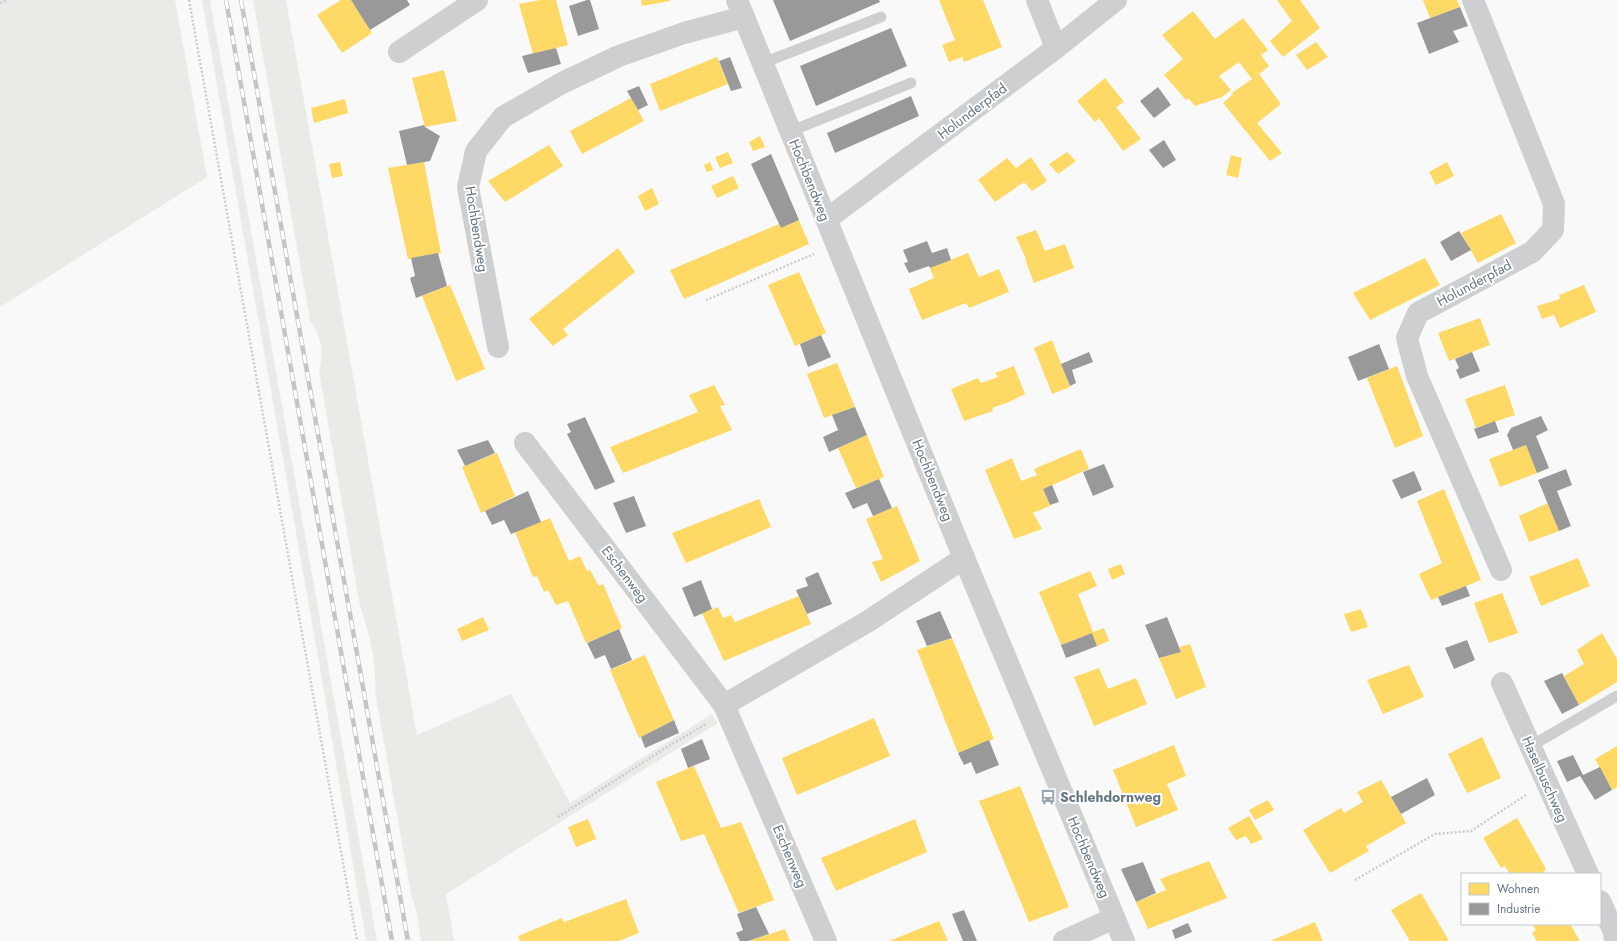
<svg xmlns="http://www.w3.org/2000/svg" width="1617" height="941" viewBox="0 0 1617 941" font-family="Jost,sans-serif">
<rect width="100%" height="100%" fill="#f9f9f9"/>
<!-- green -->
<g fill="#e8ebe6">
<polygon points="0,0 175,0 207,177 0,307"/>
<polygon points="202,0 210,0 377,941 366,941 321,674"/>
<path d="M 253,0 L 286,0 L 417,735 L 511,694 L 570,803 L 712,714 L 718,723 L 446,894 L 454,941 L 421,941 L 416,910 L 411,894 L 375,692 C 377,665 369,631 360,606 L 319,372 C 324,349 322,340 310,320 Z"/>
</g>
<!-- homes -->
<g fill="#ffd966">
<polygon points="341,0 351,0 372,33 342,53 317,15"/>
<polygon points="540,0 556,0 568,45 533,54 519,4"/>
<polygon points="641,0 670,0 670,1 642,6"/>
<polygon points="939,0 983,0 1002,47 964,62 962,57 949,62 942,45 955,40"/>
<polygon points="1277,0 1300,0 1320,28 1283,57 1270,41 1292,21"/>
<polygon points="1423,0 1457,0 1460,7 1430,18"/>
<polygon points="1193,11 1215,39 1243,18 1268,50 1261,55 1269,66 1259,74 1281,104 1257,123 1282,153 1270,161 1223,103 1233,94 1232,93 1252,79 1239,62 1219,76 1231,90 1222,97 1195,106 1188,98 1186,100 1164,75 1183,59 1162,35"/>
<polygon points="1316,42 1328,57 1307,70 1296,55"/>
<polygon points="717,57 728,84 660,111 650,84"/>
<polygon points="444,70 457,121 425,127 412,78"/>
<polygon points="1105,78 1124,102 1116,107 1141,139 1123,151 1099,118 1095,122 1077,101"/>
<polygon points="631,98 644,121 582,154 570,131"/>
<polygon points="345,99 348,113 314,123 311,108"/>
<polygon points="760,136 765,147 753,151 749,142"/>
<polygon points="549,145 563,166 505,202 488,181"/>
<polygon points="728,152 733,163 720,168 715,157"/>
<polygon points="1067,152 1076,161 1058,174 1049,164"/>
<polygon points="1231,155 1242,158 1238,178 1226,175"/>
<polygon points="1031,157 1047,181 1032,191 1024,182 995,202 978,180 1007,158 1016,168"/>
<polygon points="340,162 343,176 332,178 329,164"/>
<polygon points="424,162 441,253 408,259 388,168"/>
<polygon points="710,162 713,170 707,172 704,165"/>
<polygon points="1447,162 1454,176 1436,185 1429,172"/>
<polygon points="733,176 739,188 717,198 711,186"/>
<polygon points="652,188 659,204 645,211 638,196"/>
<polygon points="1501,214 1516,243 1478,263 1461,233"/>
<polygon points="799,220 809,244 684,299 670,270 779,224 781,228"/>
<polygon points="1036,230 1045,251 1065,244 1074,268 1034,283 1025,259 1026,259 1016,237"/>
<polygon points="618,248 635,272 563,329 568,335 553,346 529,319"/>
<polygon points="968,253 979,277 999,269 1009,292 969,308 966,303 922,320 909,289 934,278 930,268"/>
<polygon points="1425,258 1440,285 1370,320 1353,293"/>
<polygon points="799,272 826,333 795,346 768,285"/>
<polygon points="450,285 485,369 456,381 422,296"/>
<polygon points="1584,285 1596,312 1560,328 1554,315 1542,319 1537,306 1560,299 1559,295"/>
<polygon points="1480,318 1490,345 1449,361 1438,333"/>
<polygon points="1052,340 1070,387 1052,394 1034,348"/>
<polygon points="837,363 855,407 824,418 807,374"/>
<polygon points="1014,366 1025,394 1009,402 992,408 993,411 964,421 951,389 978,378 981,383 998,377 995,373"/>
<polygon points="1397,366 1423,436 1395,448 1367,378"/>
<polygon points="714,385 725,405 720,406 732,430 623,473 610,447 698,412 689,395"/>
<polygon points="1505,385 1515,415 1476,428 1465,399"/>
<polygon points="867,435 884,477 856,488 838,448"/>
<polygon points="1526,445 1537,473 1500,487 1489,459"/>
<polygon points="1081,449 1089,469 1043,489 1050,506 1033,513 1042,529 1014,539 985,470 1012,458 1021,481 1037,475 1034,469"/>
<polygon points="497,453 515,496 481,513 462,467"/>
<polygon points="1444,489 1481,580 1431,600 1419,574 1442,563 1417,501"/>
<polygon points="759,499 771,527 686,563 672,533"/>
<polygon points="1548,503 1559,531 1529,542 1519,516"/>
<polygon points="897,506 920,561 881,582 872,562 883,559 866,519"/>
<polygon points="550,518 569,561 580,556 587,571 590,570 599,586 603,584 622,628 586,643 568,601 556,605 548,590 544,592 537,576 533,577 515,532"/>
<polygon points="1578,558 1590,586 1541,606 1529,577"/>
<polygon points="1121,564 1125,574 1112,580 1108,569"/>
<polygon points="1090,571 1097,586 1078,594 1093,632 1104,628 1109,641 1097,646 1092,633 1061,645 1039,592"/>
<polygon points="1502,593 1518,633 1489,643 1474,603"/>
<polygon points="799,596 811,624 724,661 702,613 718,607 723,618 731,615 735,622"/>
<polygon points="1361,609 1368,627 1351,632 1344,614"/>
<polygon points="483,617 489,630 462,641 457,629"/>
<polygon points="1602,633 1617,659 1617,682 1579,705 1564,676 1584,664 1577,650"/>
<polygon points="952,638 994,739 958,753 917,650"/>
<polygon points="1190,644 1206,687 1176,699 1159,658 1181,652 1180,647"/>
<polygon points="645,655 674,720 639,738 610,670"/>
<polygon points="1409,665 1424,697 1383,714 1367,680"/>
<polygon points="1099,668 1108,689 1136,678 1147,704 1094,726 1074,677"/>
<polygon points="874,718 890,756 797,795 782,758"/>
<polygon points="1482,737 1501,778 1467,793 1448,754"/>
<polygon points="1174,745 1186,776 1167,784 1178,810 1136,827 1113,770"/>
<polygon points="1617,746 1617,787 1612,790 1595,759"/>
<polygon points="694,766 721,828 741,822 774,900 739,913 704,834 681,841 656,782"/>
<polygon points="1381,780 1406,823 1366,846 1369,851 1330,873 1303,830 1341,808 1344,813 1363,802 1357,792"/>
<polygon points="1020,786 1069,907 1029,922 979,801"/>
<polygon points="1268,800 1274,810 1255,820 1249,810"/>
<polygon points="1249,816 1263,839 1251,844 1246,836 1236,840 1228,828"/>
<polygon points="1517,818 1546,869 1544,871 1545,874 1510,874 1505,866 1501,868 1483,838"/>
<polygon points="588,819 596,839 576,847 568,827"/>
<polygon points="915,819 927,852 836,891 821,858"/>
<polygon points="1209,861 1227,898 1148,929 1136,902 1166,890 1160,879"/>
<polygon points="1421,893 1449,941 1410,941 1391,910"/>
<polygon points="626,899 639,933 619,941 520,941 518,936 562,918 567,929 564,922"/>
<polygon points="939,921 948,941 889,941"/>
<polygon points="1315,922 1323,941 1270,941"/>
<polygon points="1532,924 1570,924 1580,941 1537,941 1532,933 1536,930"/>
<polygon points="785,929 790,941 749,941"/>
</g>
<!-- industry -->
<g fill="#999">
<polygon points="351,0 407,0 410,5 370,30"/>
<polygon points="587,0 590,0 599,29 578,36 569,6"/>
<polygon points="773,0 879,0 880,2 790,41"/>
<polygon points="1460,7 1468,26 1453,31 1459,42 1429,54 1417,23"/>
<polygon points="891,28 907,66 816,106 800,66"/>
<polygon points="556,48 561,64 528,73 522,56"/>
<polygon points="730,57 742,88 731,91 719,61"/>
<polygon points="639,86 648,105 638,110 627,91"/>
<polygon points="1158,87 1171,105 1154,118 1140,101"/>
<polygon points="911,96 919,116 835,153 827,133"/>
<polygon points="424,125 425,127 440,136 430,161 407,165 399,131"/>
<polygon points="1164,140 1176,160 1163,168 1149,150"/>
<polygon points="771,154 799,220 781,228 751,164"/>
<polygon points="1459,231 1471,250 1451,261 1440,242"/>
<polygon points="927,241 932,253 947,248 951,260 930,268 929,266 909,273 904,263 908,262 903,250"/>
<polygon points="438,253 447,286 416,298 410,278 415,276 411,258"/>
<polygon points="821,335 831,357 808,367 800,344"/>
<polygon points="1379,344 1389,369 1358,381 1348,357"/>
<polygon points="1089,352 1093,362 1072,370 1076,383 1070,386 1061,364"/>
<polygon points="1472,352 1480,371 1460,379 1456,370 1459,368 1455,359"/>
<polygon points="855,407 867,435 829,452 823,437 838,430 832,415"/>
<polygon points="1541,416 1548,430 1536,436 1549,468 1537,473 1526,445 1513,450 1507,435 1511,428"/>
<polygon points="585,417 615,482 595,490 567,434 571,432 567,424"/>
<polygon points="1495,421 1499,432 1478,439 1474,429"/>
<polygon points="488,440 495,453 465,466 457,450"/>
<polygon points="1104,464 1114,487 1093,496 1083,472"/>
<polygon points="1566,469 1572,485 1557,491 1571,526 1559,531 1538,480"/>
<polygon points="1414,471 1422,490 1401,499 1392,480"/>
<polygon points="879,479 892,508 873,516 867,503 853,509 845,493"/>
<polygon points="1052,485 1059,502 1050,505 1043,489"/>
<polygon points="528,491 541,522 511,534 504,520 492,525 485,511"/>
<polygon points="634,496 646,526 626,533 613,503"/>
<polygon points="818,572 832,604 807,614 796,590 808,586 805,578"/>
<polygon points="701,580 712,609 694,617 682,588"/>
<polygon points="1466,586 1470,596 1442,606 1438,597"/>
<polygon points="940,611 952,638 927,646 916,621"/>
<polygon points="1167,617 1181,652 1159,658 1145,625"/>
<polygon points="619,629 632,660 611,669 605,655 595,659 587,643"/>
<polygon points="1092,633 1097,646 1066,658 1061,645"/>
<polygon points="1467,640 1475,660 1454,669 1445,648"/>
<polygon points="1562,673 1579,705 1562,714 1544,681"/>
<polygon points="674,720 679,733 645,748 641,737"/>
<polygon points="702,739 710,759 688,768 681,749"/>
<polygon points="989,740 999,765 976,774 971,762 964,765 958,753"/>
<polygon points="1573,755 1583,775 1600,767 1612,790 1595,800 1580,776 1567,782 1557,761"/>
<polygon points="1427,778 1435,795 1401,814 1391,797"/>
<polygon points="1143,862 1156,893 1136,902 1121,869"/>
<polygon points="756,907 769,934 748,941 740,941 736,933 743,930 737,914"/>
<polygon points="964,910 977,941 963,941 952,914"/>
<polygon points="1188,923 1192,932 1175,939 1172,930"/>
</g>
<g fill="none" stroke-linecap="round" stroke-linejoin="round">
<!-- path -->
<g stroke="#cbcccd" stroke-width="2.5" stroke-dasharray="2 2" stroke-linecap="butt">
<polyline points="189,0 357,941"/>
<polyline points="0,3 8,0"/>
<polyline points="706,300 814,254"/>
<polyline points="558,817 667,747 706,724"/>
<polyline points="1355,880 1435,834 1471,831 1526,795"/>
</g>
<!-- service -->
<g stroke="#cecfd0" stroke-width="11">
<polyline points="763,63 881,17"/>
<polyline points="791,131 911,83"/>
<polyline points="1531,746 1617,696"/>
</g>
<!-- minor -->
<g stroke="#cecfd0" stroke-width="22">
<polyline points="737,0 964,558 1124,941"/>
<polyline points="1037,0 1056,48"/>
<polyline points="1473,0 1554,204 1553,230 1532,252 1418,313 1407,338 1417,376 1501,570"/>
<polyline points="399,52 477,0"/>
<polyline points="827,219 1056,48 1116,0"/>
<polyline points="498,347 468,187 476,151 503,117 562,83 619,56 684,33 744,17"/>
<polyline points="525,443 724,705 867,622 964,558"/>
<polyline points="1502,683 1588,874"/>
<polyline points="724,705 826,941"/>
<polyline points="1600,901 1614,932 1615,941"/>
<polyline points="1064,941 1114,918"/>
</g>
<defs>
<g id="rail">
<polyline points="226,0 392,941"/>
<polyline points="241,0 408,941"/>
</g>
</defs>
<!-- rail casing -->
<use href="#rail" stroke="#c3c5c6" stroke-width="4.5"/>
<!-- rail -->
<use href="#rail" stroke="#fff" stroke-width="3" stroke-dasharray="9" stroke-linecap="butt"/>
</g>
<!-- icons -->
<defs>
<symbol id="bus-bare" viewBox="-9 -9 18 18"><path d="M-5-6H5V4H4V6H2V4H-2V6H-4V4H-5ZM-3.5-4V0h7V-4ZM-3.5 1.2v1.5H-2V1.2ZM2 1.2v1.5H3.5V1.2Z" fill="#99a4ac" stroke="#fff" stroke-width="2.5" paint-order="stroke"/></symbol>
</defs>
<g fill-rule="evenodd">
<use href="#bus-bare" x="1037" y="786" width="22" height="22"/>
</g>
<g text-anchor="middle" stroke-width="4" stroke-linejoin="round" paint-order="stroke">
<!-- street labels -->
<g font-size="14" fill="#657683" stroke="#fff">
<text transform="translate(972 111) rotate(-37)" y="5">Holunderpfad</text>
<text transform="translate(810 180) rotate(68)" y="5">Hochbendweg</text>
<text transform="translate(477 229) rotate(81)" y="5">Hochbendweg</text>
<text transform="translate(1474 283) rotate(-28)" y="5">Holunderpfad</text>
<text transform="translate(933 480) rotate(68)" y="5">Hochbendweg</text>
<text transform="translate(625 574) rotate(53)" y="5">Eschenweg</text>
<text transform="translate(1545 779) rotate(66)" y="5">Haselbuschweg</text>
<text transform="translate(790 856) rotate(67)" y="5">Eschenweg</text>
<text transform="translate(1089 857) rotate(67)" y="5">Hochbendweg</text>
</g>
<!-- poi labels -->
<g font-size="14" font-weight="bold" fill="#657683" stroke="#fff" text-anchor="start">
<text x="1060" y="802">Schlehdornweg</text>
</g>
</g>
<!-- legend -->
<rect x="1461" y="873" width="140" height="52" fill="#ffffff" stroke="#c1c8cd"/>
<rect x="1469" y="883" width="20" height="12" fill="#ffd966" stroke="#c1c8cd"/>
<text x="1497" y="893" font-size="12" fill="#657683">Wohnen</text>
<rect x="1469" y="903" width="20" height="12" fill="#999999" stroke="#c1c8cd"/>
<text x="1497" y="913" font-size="12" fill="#657683">Industrie</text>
</svg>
